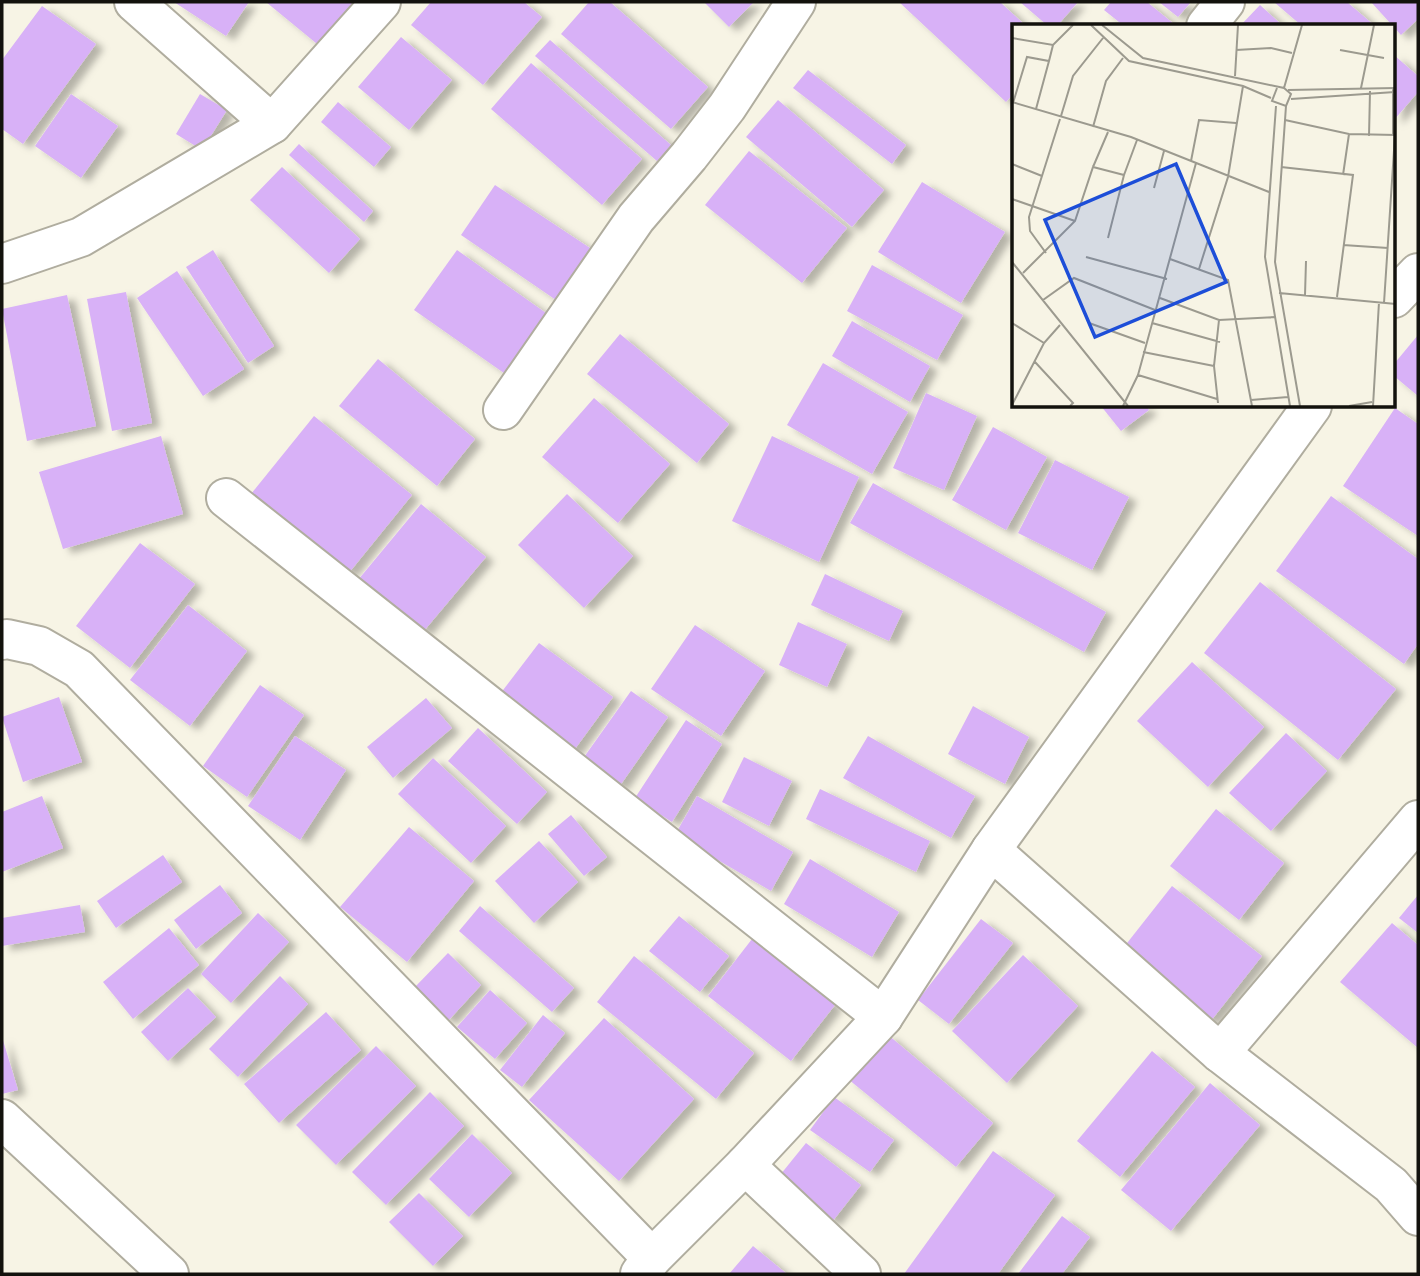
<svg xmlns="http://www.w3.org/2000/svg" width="1420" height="1276" viewBox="0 0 1420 1276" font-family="Rubik,sans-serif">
<defs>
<filter id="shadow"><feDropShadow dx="8" dy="4.5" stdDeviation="3.5" flood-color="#0004"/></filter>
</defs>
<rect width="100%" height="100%" fill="#f7f4e5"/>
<!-- building -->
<g fill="#d8b1f7" filter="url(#shadow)">
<polygon points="174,2 249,2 226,36"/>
<polygon points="266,2 361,2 322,48"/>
<polygon points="431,2 524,2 542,17 483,85 411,25"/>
<polygon points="589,2 610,2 708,87 671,129 561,34"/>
<polygon points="704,2 754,2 729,27"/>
<polygon points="899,2 1000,2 1026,26 1014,26 1014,93 1006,102"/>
<polygon points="1020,2 1078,2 1057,26 1048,26"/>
<polygon points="1111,2 1147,2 1174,24 1172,26 1124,26 1104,10"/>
<polygon points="1159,2 1191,2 1178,17"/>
<polygon points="1274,2 1347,2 1375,26 1302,26"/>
<polygon points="1371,2 1418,2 1418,19 1401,35"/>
<polygon points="1260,5 1283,26 1240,26"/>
<polygon points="42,6 96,44 23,144 2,129 2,60"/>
<polygon points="401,37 452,80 409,130 358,87"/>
<polygon points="550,40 671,145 657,161 535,56"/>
<polygon points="1394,55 1418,76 1418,92 1394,120"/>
<polygon points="531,63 642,159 602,205 491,109"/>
<polygon points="808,70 906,145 892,164 793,88"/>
<polygon points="71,94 118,126 81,178 35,146"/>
<polygon points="200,94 227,110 202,150 176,134"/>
<polygon points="778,100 884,190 852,227 746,137"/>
<polygon points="338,102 391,147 374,167 321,122"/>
<polygon points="299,144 373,211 364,222 289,155"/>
<polygon points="749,151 847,228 802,283 705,205"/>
<polygon points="282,167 360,239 329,273 250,200"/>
<polygon points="922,182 1005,232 961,303 878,252"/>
<polygon points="495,185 590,248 556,300 461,235"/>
<polygon points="213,250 274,346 248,363 186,267"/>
<polygon points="457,250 553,318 511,378 414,310"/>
<polygon points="872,265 963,315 937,360 847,311"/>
<polygon points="177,271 244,369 203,396 137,298"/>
<polygon points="126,292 152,423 112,431 87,299"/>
<polygon points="67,295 96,426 27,441 2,309"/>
<polygon points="852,321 930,366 910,402 832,356"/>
<polygon points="620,334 729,424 697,463 587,374"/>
<polygon points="1418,335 1418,396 1394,376 1394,364"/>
<polygon points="378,359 475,439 437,486 339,406"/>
<polygon points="823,363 908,412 872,474 787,425"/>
<polygon points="926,393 977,416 944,490 893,468"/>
<polygon points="594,398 670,464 618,523 542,457"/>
<polygon points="1101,406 1146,406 1149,410 1121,431"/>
<polygon points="1395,408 1418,424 1418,536 1343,486"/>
<polygon points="314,416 412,495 348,574 251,494"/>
<polygon points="993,427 1047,457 1006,530 952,500"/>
<polygon points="161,436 183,514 63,549 39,472"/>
<polygon points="772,436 859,477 819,562 732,521"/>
<polygon points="1055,460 1129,497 1092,570 1018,533"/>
<polygon points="873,483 1106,612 1084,652 850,523"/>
<polygon points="567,494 633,556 584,608 518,545"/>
<polygon points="1331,496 1418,559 1418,644 1404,664 1276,571"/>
<polygon points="421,504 486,557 423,632 358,580"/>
<polygon points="140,543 195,584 130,668 76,626"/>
<polygon points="825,574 903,611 889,641 811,605"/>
<polygon points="1260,582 1396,689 1338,760 1204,653"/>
<polygon points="188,605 247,651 190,726 130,680"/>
<polygon points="798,622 847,644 827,687 779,665"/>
<polygon points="695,625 765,671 721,736 651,689"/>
<polygon points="539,643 613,697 572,753 497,698"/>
<polygon points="1192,662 1264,727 1208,787 1137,721"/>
<polygon points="260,685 304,715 247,797 203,766"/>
<polygon points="631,691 668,717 619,787 582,760"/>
<polygon points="59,697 82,762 23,782 2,717"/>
<polygon points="426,698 452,728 393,778 367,747"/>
<polygon points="973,706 1029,737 1005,784 948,754"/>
<polygon points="686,720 722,744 672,822 635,798"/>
<polygon points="478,728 547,792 517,824 448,761"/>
<polygon points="1286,733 1327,771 1271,831 1229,793"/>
<polygon points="295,736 346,770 300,840 248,806"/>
<polygon points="868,736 975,796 951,838 843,778"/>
<polygon points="744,757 792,781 769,826 722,802"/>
<polygon points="433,758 506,826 471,863 398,794"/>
<polygon points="820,789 930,841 916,872 806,819"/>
<polygon points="42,796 63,848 2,872 2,812"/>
<polygon points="697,796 793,852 771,891 675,835"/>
<polygon points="1216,809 1284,863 1239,920 1170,866"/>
<polygon points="571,815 607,857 584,876 548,834"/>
<polygon points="409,827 474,881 407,962 340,907"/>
<polygon points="539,841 578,882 534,923 495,881"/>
<polygon points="163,855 182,882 116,928 97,901"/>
<polygon points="810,859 899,912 872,957 784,904"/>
<polygon points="220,885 242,913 196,949 174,920"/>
<polygon points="1172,886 1262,956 1210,1022 1120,952"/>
<polygon points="1418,895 1418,933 1399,918"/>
<polygon points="80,905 85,932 2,946 2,918"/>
<polygon points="480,906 574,988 552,1012 459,931"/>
<polygon points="258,913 289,942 231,1003 201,974"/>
<polygon points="679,916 729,956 700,992 649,951"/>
<polygon points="981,919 1013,943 949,1024 918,1000"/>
<polygon points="1392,923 1418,945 1418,1048 1340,982"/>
<polygon points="169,928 199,965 133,1019 103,982"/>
<polygon points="752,939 835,1005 791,1061 708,996"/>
<polygon points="448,953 481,985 448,1021 413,989"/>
<polygon points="1023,955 1078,1006 1007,1083 952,1031"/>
<polygon points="634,956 754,1053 716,1099 597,1002"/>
<polygon points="280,976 308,1004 238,1077 209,1049"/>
<polygon points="188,988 216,1017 168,1061 141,1032"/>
<polygon points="490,990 527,1023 495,1059 457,1027"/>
<polygon points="326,1012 361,1050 279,1123 244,1084"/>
<polygon points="543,1015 565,1033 522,1087 500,1070"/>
<polygon points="604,1018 694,1099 619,1181 529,1100"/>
<polygon points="887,1034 993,1123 956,1167 848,1079"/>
<polygon points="2,1037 18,1090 2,1094"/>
<polygon points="376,1046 416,1086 336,1165 296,1125"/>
<polygon points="1152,1051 1195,1087 1120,1177 1077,1141"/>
<polygon points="1210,1083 1260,1125 1171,1231 1121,1190"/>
<polygon points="430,1092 464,1126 386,1205 352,1172"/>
<polygon points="834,1097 894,1140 870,1172 810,1130"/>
<polygon points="472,1134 512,1173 469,1217 429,1179"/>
<polygon points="806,1143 861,1185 832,1222 776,1180"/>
<polygon points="993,1151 1055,1195 998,1274 904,1274"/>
<polygon points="419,1193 463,1236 433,1266 389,1222"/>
<polygon points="1062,1216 1090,1237 1062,1274 1018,1274"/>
<polygon points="753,1246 787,1274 729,1274"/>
</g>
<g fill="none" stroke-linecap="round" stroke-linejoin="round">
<defs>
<g id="minor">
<polyline points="134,2 272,124"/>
<polyline points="1206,26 1225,2"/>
<polyline points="2,264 81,237 272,124 381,2"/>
<polyline points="1394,298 1418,273"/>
<polyline points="503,410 636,218 689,156 727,107 796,2"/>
<polyline points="226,498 883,1017"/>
<polyline points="2,640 7,639 39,646 79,669 652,1258"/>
<polyline points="991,850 1220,1053 1391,1185 1418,1216"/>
<polyline points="1220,1053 1418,820"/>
<polyline points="2,1119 169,1274"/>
<polyline points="745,1165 861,1274"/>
<polyline points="640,1274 652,1258 745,1165 883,1017 991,850 1312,406"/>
</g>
</defs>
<!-- minor casing -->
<use href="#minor" stroke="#b0ad9f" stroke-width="42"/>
<!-- minor -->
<use href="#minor" stroke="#fff" stroke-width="38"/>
</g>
<!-- overview -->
<g transform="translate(1012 24)">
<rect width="383" height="383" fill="#f7f4e5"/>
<path fill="none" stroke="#9c9a8f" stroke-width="2" d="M 79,1 L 117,37 L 231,62 L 259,74M 90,1 L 131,34 L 272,64 L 279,70 L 274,82 L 260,77 L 265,64M 0,14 L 41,21 L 61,1M 224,26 L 259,24 L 280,29M 328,26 L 372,34M 223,52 L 226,1M 272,64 L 290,1M 349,64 L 362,1M 381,65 L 381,111M 276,66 L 384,64M 279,75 L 383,68M 0,78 L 119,113 L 257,168M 1,79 L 15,33 L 37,37 L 41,21M 264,82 L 253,233 L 278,382M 274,82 L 263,238 L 288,382M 24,85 L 37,37M 49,92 L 61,52 L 91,14M 273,96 L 337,110 L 384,111M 81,103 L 94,57 L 111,34M 357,112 L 358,67M 179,137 L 187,96 L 224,99M 184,139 L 126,351 L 205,375M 0,140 L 30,152M 81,143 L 96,108M 269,143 L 341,151 L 325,273M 112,151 L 125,116M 331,151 L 337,110M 142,164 L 152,127M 0,175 L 63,197M 331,221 L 376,224M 34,229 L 18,207 L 17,193 L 48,95M 74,233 L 155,255M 158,235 L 216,256 L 240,382M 0,238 L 116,382M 187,245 L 216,153 L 231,62M 11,249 L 63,197 L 81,143 L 112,151 L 96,214M 267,269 L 384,280M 293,271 L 294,237M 148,274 L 207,296 L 264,293M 31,276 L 62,254 L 143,286M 372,279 L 383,111M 0,299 L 32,319M 77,299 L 133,319M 140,299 L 208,318M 131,328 L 202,342M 23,338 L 61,379 L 58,382M 239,376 L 276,373M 206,379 L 202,342 L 207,296M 0,381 L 32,319 L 48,301M 111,382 L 126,351M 337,382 L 360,378M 361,382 L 367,278"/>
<path fill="#1d4ed8" fill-opacity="0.15" stroke="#1d4ed8" stroke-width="3.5" d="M 164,140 L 214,258 L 83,313 L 33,196 Z"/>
<rect width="383" height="383" fill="none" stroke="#13120d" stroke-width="3.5"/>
</g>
<!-- border -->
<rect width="1420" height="1276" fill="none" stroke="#13120d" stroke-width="7"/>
</svg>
